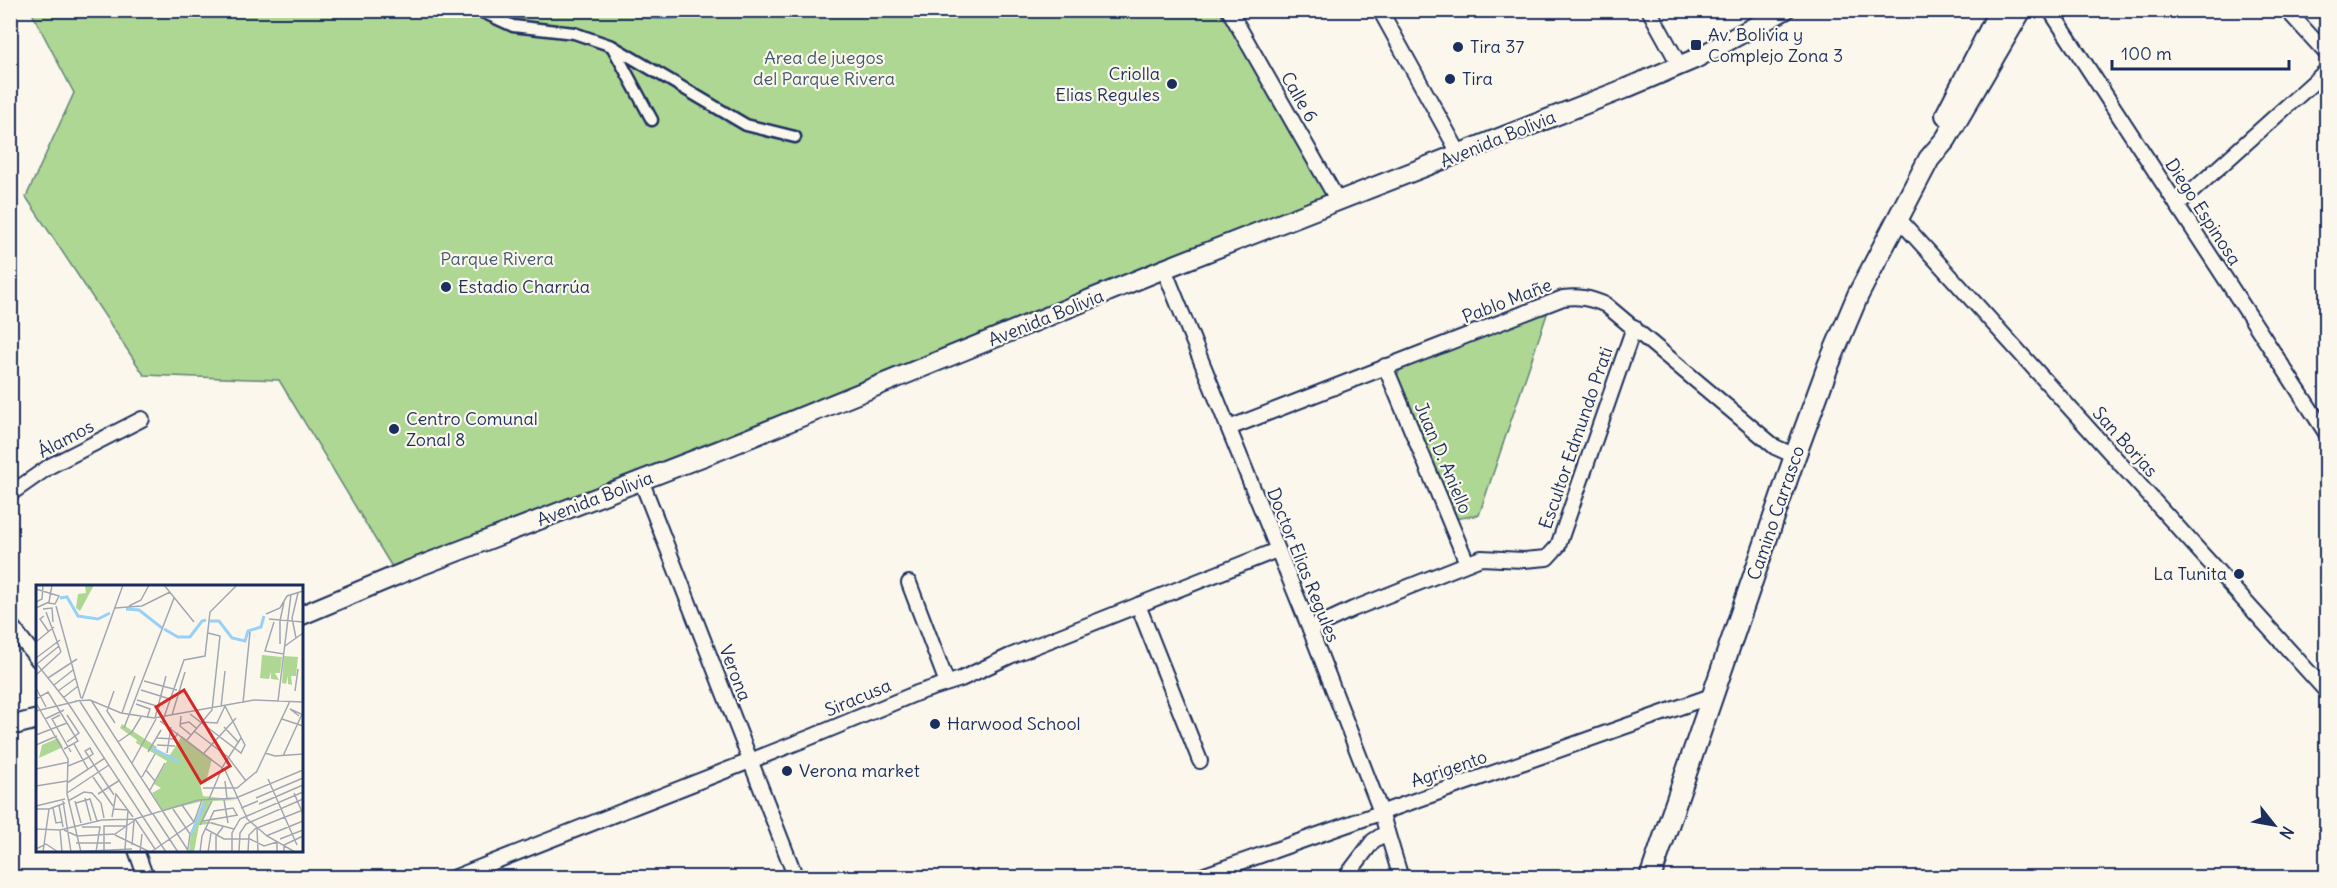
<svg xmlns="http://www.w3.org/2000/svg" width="2337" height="888" viewBox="0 0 2337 888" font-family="Delius,sans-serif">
<rect width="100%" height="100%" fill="#fbf7ec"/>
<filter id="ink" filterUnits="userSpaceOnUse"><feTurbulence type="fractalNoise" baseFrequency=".0167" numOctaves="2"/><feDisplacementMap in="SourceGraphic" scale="12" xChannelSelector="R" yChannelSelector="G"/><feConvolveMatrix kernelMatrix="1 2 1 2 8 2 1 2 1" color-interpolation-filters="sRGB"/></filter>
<g filter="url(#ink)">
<!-- green -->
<g fill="#aed794" stroke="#648379" stroke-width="1.5">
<polygon points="1226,10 1327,197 1318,204 392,567 279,380 144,375 26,197 74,93 31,11"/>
<polygon points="1549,308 1479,515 1455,519 1397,375 1403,365"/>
</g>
<!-- water -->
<path fill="#99d0f8" stroke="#6790ba" stroke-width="1.5" d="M 614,11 L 692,11 C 672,27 638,16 614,11 Z"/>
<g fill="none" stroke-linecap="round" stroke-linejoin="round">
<defs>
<g id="pedestrian">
<polyline points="478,10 513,26 574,33 612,46 746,125 795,137"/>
<polyline points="612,46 652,120"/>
</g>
<g id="minor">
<polyline points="1229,10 1338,201"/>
<polyline points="1380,10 1460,155"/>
<polyline points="1649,10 1680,66"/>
<polyline points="2050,10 2326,433"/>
<polyline points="2287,10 2326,53"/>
<polyline points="2177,205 2326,71"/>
<polyline points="1897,217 2326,691"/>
<polyline points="1164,269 1310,629 1381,812 1401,878"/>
<polyline points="1385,366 1467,563"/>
<path d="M 1229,428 L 1563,298 C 1579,296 1590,298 1606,305 L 1775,447 L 1795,456"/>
<polyline points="641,480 796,878"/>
<polyline points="10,494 50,466 142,419"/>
<polyline points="909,583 947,683"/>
<polyline points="1138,605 1200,761"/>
<polyline points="10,624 38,660"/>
<polyline points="1310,629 1353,609 1481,558 1524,560 1547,558 1558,546 1634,327"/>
<polyline points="136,850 146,878"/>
<polyline points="453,878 811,737 917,693 961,679 1010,656 1277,550"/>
<polyline points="1196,878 1714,695"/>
<polyline points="1345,878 1373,841 1387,832"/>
</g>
<g id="tertiary">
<polyline points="302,615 407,571 720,450 1164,269 1624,89 1695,59 1785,10"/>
<polyline points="10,726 38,719"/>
</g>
<g id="secondary">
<polyline points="1946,115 2000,10"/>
<polyline points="1650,878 1795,456 1828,366 1858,295 1929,159 1946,139 2021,10"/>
</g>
</defs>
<!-- pedestrian casing -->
<use href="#pedestrian" stroke="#1b2f5e" stroke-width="15"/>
<!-- minor casing -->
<use href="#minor" stroke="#1b2f5e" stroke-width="18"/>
<!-- tertiary casing -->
<use href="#tertiary" stroke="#1b2f5e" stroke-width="22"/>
<!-- secondary casing -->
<use href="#secondary" stroke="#1b2f5e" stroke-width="24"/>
<!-- pedestrian -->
<use href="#pedestrian" stroke="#fbf7ec" stroke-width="10"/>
<!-- minor -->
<use href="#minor" stroke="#fbf7ec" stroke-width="14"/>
<!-- tertiary -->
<use href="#tertiary" stroke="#fbf7ec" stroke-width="18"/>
<!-- secondary -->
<use href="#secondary" stroke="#fbf7ec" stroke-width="20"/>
</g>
</g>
<!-- markers -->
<g fill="#1b2f5e" stroke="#fbf7ec" stroke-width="2">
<rect x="1690" y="39" width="12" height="12" rx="3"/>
<circle cx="1458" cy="47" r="6"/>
<circle cx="1450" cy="79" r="6"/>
<circle cx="1172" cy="84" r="6"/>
<circle cx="446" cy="287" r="6"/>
<circle cx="394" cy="429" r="6"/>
<circle cx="2239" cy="574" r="6"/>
<circle cx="935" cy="724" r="6"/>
<circle cx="787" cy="771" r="6"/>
</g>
<g text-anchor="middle" stroke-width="4.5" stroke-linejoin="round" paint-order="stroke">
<!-- poi labels -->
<g font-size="18" fill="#1b2f5e" stroke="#fbf7ec" text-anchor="start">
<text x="1708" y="41">Av. Bolivia y<tspan x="1708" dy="21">Complejo Zona 3</tspan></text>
<text x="1470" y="53">Tira 37</text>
<text x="1160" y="80" text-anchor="end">Criolla<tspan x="1160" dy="21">Elias Regules</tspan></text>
<text x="1462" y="85">Tira</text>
<text x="458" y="293">Estadio Charrúa</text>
<text x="406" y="425">Centro Comunal<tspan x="406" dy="21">Zonal 8</tspan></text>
<text x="2227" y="580" text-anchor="end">La Tunita</text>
<text x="947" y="730">Harwood School</text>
<text x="799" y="777">Verona market</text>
</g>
<!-- park labels -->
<g font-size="18" fill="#40596c" stroke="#fbf7ec">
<text x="824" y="64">Area de juegos<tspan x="824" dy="21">del Parque Rivera</tspan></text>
<text x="497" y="265">Parque Rivera</text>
</g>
<!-- street labels -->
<g font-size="18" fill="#1b2f5e" stroke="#fbf7ec">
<text transform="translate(1299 97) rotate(60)" y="6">Calle 6</text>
<text transform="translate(1498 139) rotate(-22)" y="6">Avenida Bolivia</text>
<text transform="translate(2203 212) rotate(57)" y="6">Diego Espinosa</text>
<text transform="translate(1507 301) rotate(-21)" y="6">Pablo Mañe</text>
<text transform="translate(1046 318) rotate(-22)" y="6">Avenida Bolivia</text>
<text transform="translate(1576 438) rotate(-71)" y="6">Escultor Edmundo Prati</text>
<text transform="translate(66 439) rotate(-28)" y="6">Álamos</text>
<text transform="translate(2125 442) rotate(48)" y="6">San Borjas</text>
<text transform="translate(1443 458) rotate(67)" y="6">Juan D. Aniello</text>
<text transform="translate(595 499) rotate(-21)" y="6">Avenida Bolivia</text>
<text transform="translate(1776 513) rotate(-71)" y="6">Camino Carrasco</text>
<text transform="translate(1303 565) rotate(68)" y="6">Doctor Elias Regules</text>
<text transform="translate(735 673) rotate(69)" y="6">Verona</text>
<text transform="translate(858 698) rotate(-23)" y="6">Siracusa</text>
<text transform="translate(1449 769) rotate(-19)" y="6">Agrigento</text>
</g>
</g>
<!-- overview -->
<g transform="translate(36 585)">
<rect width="267" height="267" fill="#fbf7ec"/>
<path d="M 49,0 L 58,0 L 44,26 L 40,23 L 42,9 L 50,8 ZM 226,70 L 246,72 L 244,88 L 239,88 L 243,95 L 235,94 L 235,87 L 233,94 L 224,93 ZM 248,71 L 262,72 L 260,91 L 255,91 L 256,100 L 252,99 L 252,91 L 250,99 L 246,98 ZM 86,139 L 121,162 L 119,165 L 134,170 L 146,151 L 176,174 L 171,193 L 164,198 L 167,211 L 202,215 L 176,216 L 167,236 L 181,238 L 163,240 L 158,267 L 153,267 L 155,247 L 167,216 L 127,226 L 116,208 L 125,203 L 118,199 L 131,176 L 100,158 L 101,155 L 84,143 ZM 22,153 L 27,162 L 3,173 L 6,160 Z" fill="#aed794"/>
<path fill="none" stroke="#99d0f8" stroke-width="3" d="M 24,13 L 31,12 L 42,31 L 62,34 L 74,28M 90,24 L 103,25 L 126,43M 174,36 L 183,36 L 196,53 L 209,56 L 212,46 L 225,42 L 228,31M 128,44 L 142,52 L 154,52 L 166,36 L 170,35M 116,163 L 143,177M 155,249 L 169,218"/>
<path fill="none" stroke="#a1a7b3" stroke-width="1.5" d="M 128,0 L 158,37M 0,4 L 23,11 L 19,19 L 12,18M 0,17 L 6,14 L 7,0M 20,21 L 45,113M 93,21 L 105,15 L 113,0M 0,23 L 13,17 L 16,0M 79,23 L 106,21 L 134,7M 7,24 L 16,23 L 17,37M 10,27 L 25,67M 230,29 L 244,23 L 251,11 L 267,6M 8,31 L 4,34 L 13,47M 233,34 L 267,37M 244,36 L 248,17M 238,37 L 229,66 L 248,69M 260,53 L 256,33 L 262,8M 0,57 L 18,42M 244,59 L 244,36M 249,61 L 267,48M 0,73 L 24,55M 0,78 L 32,118 L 130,267M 1,79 L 23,61M 0,90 L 25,67M 12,93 L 41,74M 108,96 L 141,105M 18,100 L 37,85M 0,103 L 10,122M 105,105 L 134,114M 22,106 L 40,93M 78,106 L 71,126 L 79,138M 259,106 L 262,84M 27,113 L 42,101M 0,114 L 12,107 L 42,156 L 28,164M 46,114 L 87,0M 43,115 L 116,229M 55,115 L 153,267M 101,115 L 124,122M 39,116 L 54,115 L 85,128 L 118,133 L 218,115 L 267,117M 242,116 L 255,9M 0,118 L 32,174 L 31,209 L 45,267M 207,118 L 214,47M 100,119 L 114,124 L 111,133M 185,122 L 189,86M 0,126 L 42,116M 86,128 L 99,91M 154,129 L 205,168 L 209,160 L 189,121M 24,130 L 16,134 L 35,167M 31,130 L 43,148 L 31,157M 136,130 L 149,87M 145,131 L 144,141 L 155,150M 263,131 L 254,124 L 265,129M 119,133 L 130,91M 9,134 L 28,125M 246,134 L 267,141M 124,136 L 189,185 L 211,233M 165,137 L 181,138 L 189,121M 126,138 L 148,75 L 169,71 L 174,27 L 201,0M 144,139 L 153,137 L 160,143M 188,142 L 203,158M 88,143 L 138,13M 158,146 L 192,172 L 210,196M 0,150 L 31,138M 121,153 L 138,154 L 142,148M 151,155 L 176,125 L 184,51 L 172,48M 82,157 L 96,147 L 105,132M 38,159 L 52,184M 0,160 L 21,151M 121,160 L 139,161M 112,167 L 125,145M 131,168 L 135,142M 168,168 L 200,133M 229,168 L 239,171 L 267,169M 247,171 L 267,127M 96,178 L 120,134M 32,181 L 47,175 L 53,172 L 54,171 L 57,169 L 54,163 L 49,166 L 53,172 L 58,180 L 78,210M 0,184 L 33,177M 110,185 L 119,196 L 114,205M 220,188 L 254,116M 57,192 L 77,221M 106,192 L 119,169M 232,194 L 261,260M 119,196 L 129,178M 189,196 L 191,214M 31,198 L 69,173M 0,201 L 31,196M 167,203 L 201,203 L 220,187M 31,208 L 73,180M 258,208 L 267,229M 62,209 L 84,195M 49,213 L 55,236M 220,213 L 267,193M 173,214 L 187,181 L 205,153M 188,215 L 192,238M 27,216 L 35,267M 32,216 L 48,207 L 56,208 L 65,218 L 68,233M 39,216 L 45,238M 40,218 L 54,214 L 61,236M 223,219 L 267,200M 23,220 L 27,242M 146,220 L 158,237M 0,221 L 29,214M 17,223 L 20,238 L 26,237M 205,223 L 222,216M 0,224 L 13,224 L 29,218M 77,224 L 92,225 L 89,264M 137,224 L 154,249 L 152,264M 117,229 L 142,267M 76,232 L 80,209 L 97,232M 210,233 L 231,251 L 259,267M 99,234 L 119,264M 167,236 L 202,230M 175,238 L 198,244M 164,240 L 176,216M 46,242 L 64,242 L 60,267M 0,244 L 24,245 L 66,235 L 99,234 L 162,215 L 200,213 L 267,185M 170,244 L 188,254 L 214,254 L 228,261 L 241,257 L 241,267M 24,245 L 26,267M 28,245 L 41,251 L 79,249 L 99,235M 79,250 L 114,267M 230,251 L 267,236M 244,254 L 267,245M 40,258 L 75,258M 96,260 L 98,236M 0,264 L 10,259 L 22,267M 7,267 L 13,224M 31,267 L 96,264M 68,267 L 68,241 L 90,241M 104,267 L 106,249M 115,267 L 158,237 L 166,215M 164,267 L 166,251 L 178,226 L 197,223 L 201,230M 172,267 L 175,248M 180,267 L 180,251 L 187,242M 196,267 L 196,248 L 204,234 L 267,207M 203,267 L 204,248 L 210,239 L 267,214M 212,267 L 213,250 L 220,243M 222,267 L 221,243 L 267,225M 248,267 L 248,260 L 267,251"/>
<path fill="#d62828" fill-opacity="0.15" stroke="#d62828" stroke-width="3" d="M 148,105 L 194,181 L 165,198 L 120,122 Z"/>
<rect width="267" height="267" fill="none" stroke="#1b2f5e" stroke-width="3"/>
</g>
<!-- margin -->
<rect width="2337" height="888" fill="none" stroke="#fbf7ec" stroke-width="36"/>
<rect x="18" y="18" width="2301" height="852" fill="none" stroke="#1b2f5e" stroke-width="2" filter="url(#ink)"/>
<!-- north arrow -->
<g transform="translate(2274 825) rotate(121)" stroke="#fbf7ec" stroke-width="4.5" paint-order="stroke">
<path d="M0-4.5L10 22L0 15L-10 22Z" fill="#1b2f5e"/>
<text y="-9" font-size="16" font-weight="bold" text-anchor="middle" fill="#1b2f5e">N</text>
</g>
<!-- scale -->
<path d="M2112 60v9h177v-9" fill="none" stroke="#1b2f5e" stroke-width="3"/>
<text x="2121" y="60" font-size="18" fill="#1b2f5e" stroke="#fbf7ec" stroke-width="4.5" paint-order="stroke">100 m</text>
</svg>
